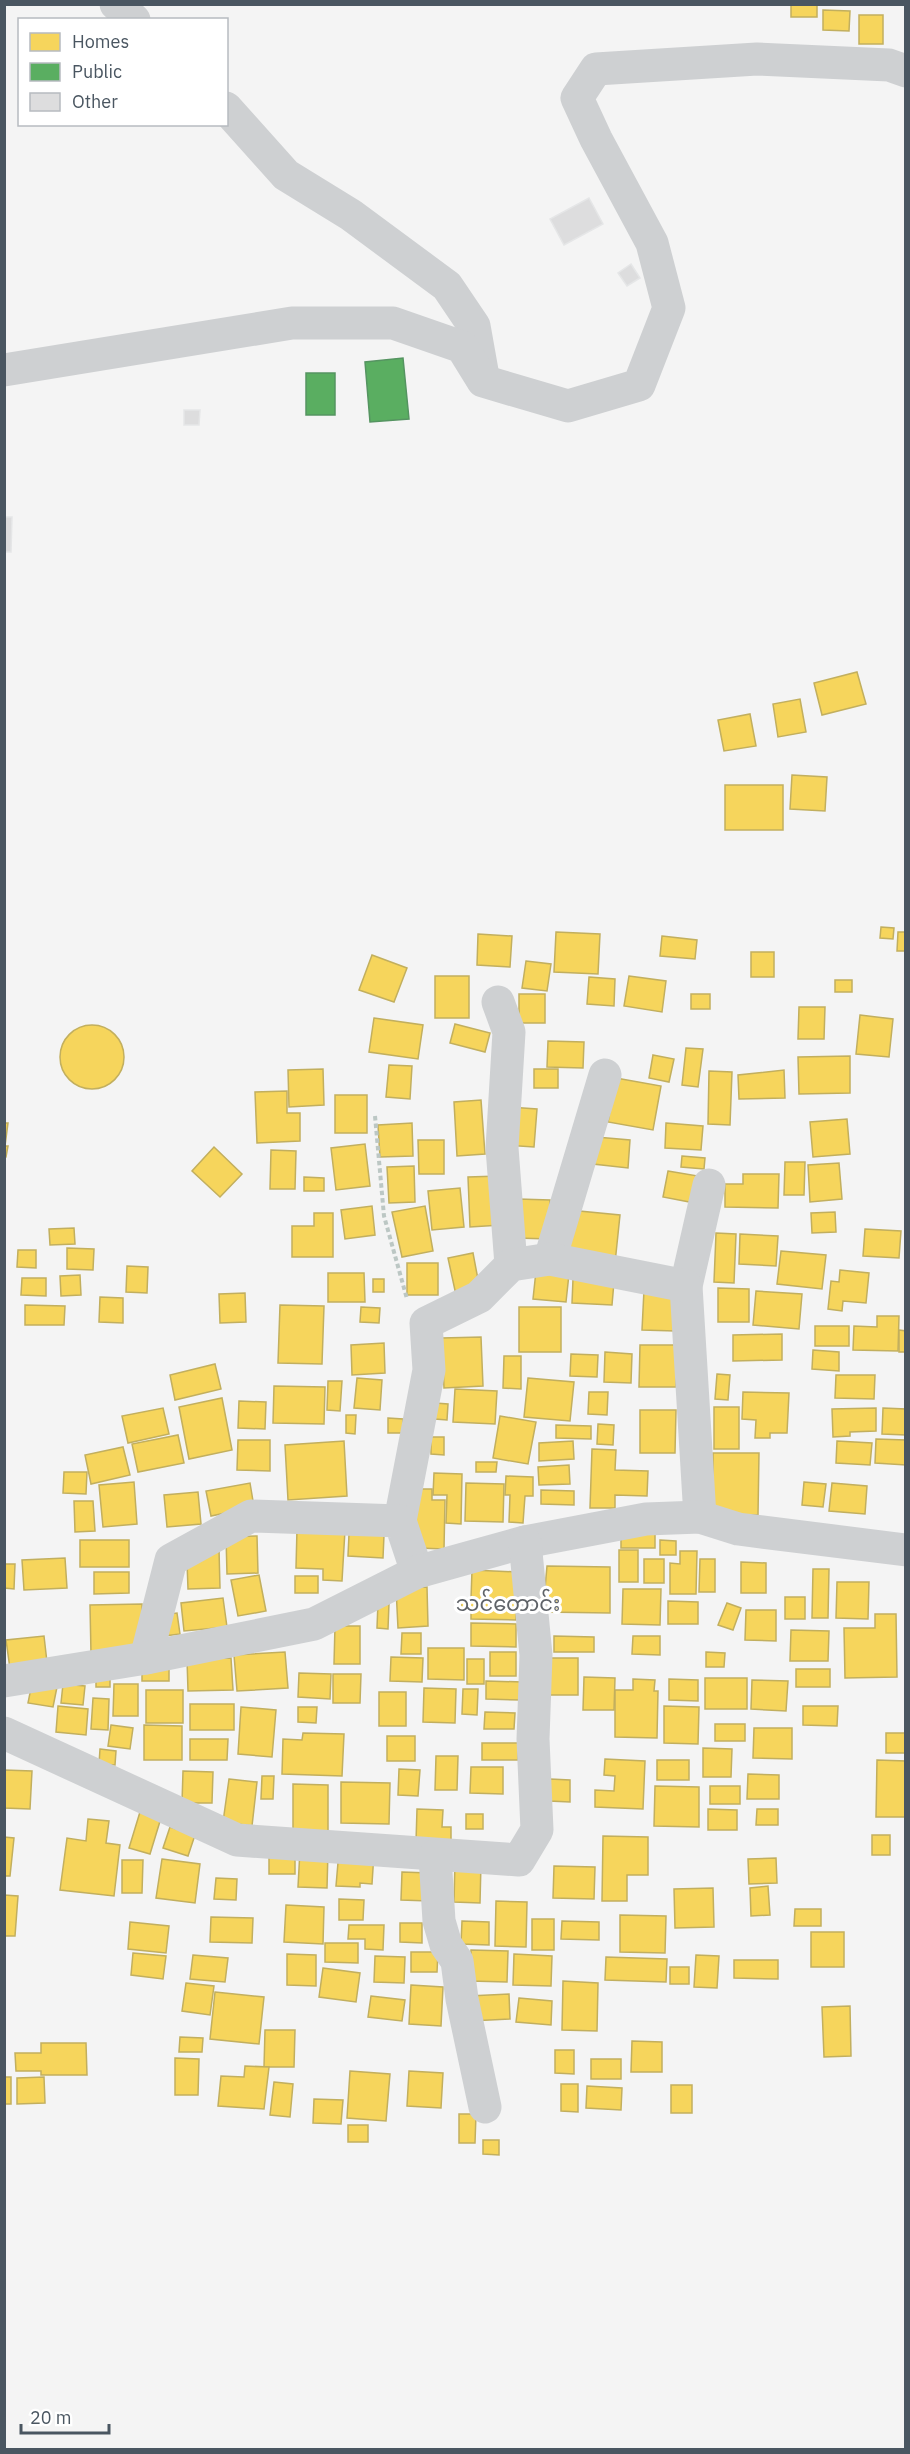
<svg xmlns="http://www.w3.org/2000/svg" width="910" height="2454" viewBox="0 0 910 2454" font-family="'IBM Plex Sans','Noto Sans Myanmar',sans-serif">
<rect width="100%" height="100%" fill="#f4f4f4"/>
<!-- homes -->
<g fill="#f6d55c" stroke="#c2af5e" stroke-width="1.5">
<rect x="791" y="4" width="26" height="13"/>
<polygon points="823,10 850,11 849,31 823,30"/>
<rect x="859" y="15" width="24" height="29"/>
<polygon points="857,672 866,704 822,715 814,683"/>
<polygon points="800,699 806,732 778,737 773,704"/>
<polygon points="750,714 756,746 724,751 718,720"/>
<polygon points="792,775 827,777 825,811 790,809"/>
<rect x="725" y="785" width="58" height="45"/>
<polygon points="881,927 894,928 893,939 880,938"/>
<polygon points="556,932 600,934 598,974 554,972"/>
<polygon points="898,932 906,932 906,951 897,951"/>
<polygon points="478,934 512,936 510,967 477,965"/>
<polygon points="662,936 697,940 695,959 660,956"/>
<rect x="751" y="952" width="23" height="25"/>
<polygon points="372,955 407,968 394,1002 359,990"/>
<polygon points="526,961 551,964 547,991 522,988"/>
<rect x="435" y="976" width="34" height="42"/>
<polygon points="629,976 666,981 662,1012 624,1006"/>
<polygon points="589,977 615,979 614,1006 587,1004"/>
<rect x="835" y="980" width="17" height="12"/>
<rect x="519" y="994" width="26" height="29"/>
<rect x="691" y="994" width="19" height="15"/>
<polygon points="799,1007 825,1007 824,1039 798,1039"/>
<polygon points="860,1015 893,1019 889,1057 856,1054"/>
<polygon points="374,1018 423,1025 418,1059 369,1052"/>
<polygon points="455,1024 490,1033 485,1052 450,1043"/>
<circle cx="92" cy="1057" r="32"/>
<polygon points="548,1041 584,1042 583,1068 547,1067"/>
<polygon points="686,1048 703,1049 698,1087 682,1085"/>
<polygon points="653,1055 674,1059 669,1082 649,1078"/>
<polygon points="850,1056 850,1093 799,1094 798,1057"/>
<polygon points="389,1065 412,1066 410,1099 386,1097"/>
<polygon points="323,1069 324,1105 289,1107 288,1070"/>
<rect x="534" y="1069" width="24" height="19"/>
<polygon points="784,1070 785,1098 739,1099 738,1075"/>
<polygon points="709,1071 732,1072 730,1125 708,1124"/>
<polygon points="616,1078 661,1086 653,1130 608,1122"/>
<polygon points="287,1091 287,1113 300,1113 300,1141 257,1143 255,1092"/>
<rect x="335" y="1095" width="32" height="38"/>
<polygon points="481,1100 485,1154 457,1156 454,1102"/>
<polygon points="509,1107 537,1109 534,1147 506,1145"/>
<polygon points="847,1119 850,1154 813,1157 810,1122"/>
<polygon points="4,1123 8,1123 5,1146 8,1146 6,1157 4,1157"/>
<polygon points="412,1123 413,1156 380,1157 378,1125"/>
<polygon points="666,1123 703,1126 701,1150 665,1148"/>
<polygon points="596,1137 630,1140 628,1168 593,1164"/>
<polygon points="418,1140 444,1140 444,1174 419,1174"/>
<polygon points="365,1144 370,1186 336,1190 331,1148"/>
<polygon points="214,1147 242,1174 220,1197 192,1171"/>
<polygon points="271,1150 296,1151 295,1189 270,1189"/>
<polygon points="682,1156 705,1158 704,1169 681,1167"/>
<polygon points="785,1162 805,1162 804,1195 784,1195"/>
<polygon points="839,1163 842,1199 810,1202 808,1165"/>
<polygon points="414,1166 415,1202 389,1203 387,1167"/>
<polygon points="668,1171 704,1177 700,1204 663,1197"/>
<polygon points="743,1174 779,1174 778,1208 725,1207 725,1184 743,1184"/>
<polygon points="499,1176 501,1225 470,1227 468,1177"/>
<polygon points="304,1177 324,1178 324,1191 304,1191"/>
<polygon points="460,1188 464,1227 432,1230 428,1191"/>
<polygon points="518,1199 550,1200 549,1239 517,1238"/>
<polygon points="372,1206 375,1235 345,1239 341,1210"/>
<polygon points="425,1206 433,1251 402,1257 392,1212"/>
<polygon points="569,1210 620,1215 615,1263 565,1258"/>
<polygon points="835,1212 836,1232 812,1233 811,1213"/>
<polygon points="314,1213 333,1213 333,1257 292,1257 292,1226 314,1226"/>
<polygon points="74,1228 75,1244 50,1245 49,1229"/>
<polygon points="865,1229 901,1231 899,1258 863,1256"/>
<polygon points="716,1233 736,1234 734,1283 714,1282"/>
<polygon points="740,1234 778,1236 776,1266 739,1264"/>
<polygon points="67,1248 94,1249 93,1270 67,1269"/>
<polygon points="18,1250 36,1250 36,1268 17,1267"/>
<polygon points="781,1251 826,1255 822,1289 777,1284"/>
<polygon points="473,1253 480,1290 456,1295 448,1258"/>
<rect x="407" y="1263" width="31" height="32"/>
<polygon points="127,1266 148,1267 147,1293 126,1292"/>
<polygon points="840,1270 869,1273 866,1303 843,1301 842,1311 828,1309 831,1281 839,1282"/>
<polygon points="536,1271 569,1274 566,1302 533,1299"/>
<polygon points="328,1273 364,1273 365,1302 328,1302"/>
<polygon points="80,1275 81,1295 61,1296 60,1276"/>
<polygon points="22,1278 46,1278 46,1296 21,1295"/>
<rect x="373" y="1279" width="11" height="13"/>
<polygon points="573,1279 614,1282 612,1305 572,1303"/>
<polygon points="718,1288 749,1289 749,1322 718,1322"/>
<polygon points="644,1290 677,1291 675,1331 642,1330"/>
<polygon points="756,1291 802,1294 799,1329 753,1325"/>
<polygon points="245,1293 246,1322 220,1323 219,1294"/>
<polygon points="100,1297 123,1298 123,1323 99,1322"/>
<polygon points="25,1305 65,1306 64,1325 25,1325"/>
<polygon points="280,1305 324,1306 322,1364 278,1363"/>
<polygon points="361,1307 380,1308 379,1323 360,1322"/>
<rect x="519" y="1307" width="42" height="45"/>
<polygon points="877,1316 899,1316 898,1351 853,1350 854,1326 877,1327"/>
<rect x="815" y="1326" width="34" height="20"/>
<polygon points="899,1330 906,1331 906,1352 899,1352"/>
<polygon points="782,1334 782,1360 733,1361 733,1335"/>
<polygon points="481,1337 483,1386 444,1388 442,1338"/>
<polygon points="384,1343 385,1373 352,1375 351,1345"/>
<polygon points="640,1345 676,1345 676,1387 639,1387"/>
<polygon points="813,1350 839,1352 839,1371 812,1369"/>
<polygon points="605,1352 632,1354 631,1383 604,1382"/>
<polygon points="571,1354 598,1355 597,1377 570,1376"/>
<polygon points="504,1356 521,1356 521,1389 503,1388"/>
<polygon points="215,1364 221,1389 175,1400 170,1375"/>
<polygon points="717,1374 730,1375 728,1400 715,1399"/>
<polygon points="836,1375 875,1375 874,1399 835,1398"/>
<polygon points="357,1378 382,1380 380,1410 354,1408"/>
<polygon points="528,1378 574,1382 570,1421 524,1417"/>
<polygon points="328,1381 342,1381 340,1411 327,1410"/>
<polygon points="274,1386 325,1387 324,1424 273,1423"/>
<polygon points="455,1389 497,1391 495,1424 453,1422"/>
<polygon points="589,1392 608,1392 607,1415 588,1414"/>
<polygon points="743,1392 789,1393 787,1433 770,1433 770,1438 755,1438 756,1420 742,1419"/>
<polygon points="222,1398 232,1450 189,1459 179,1407"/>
<polygon points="239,1401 266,1402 265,1429 238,1428"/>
<polygon points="435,1403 448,1404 447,1420 435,1419"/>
<rect x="714" y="1407" width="25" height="42"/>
<polygon points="163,1408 169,1434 128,1443 122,1416"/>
<polygon points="876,1408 876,1431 850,1432 850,1436 833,1437 832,1409"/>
<polygon points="883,1408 906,1409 906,1435 882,1434"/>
<polygon points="640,1410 676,1410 675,1453 640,1453"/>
<polygon points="346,1415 356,1415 355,1434 346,1433"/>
<polygon points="500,1416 536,1422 528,1464 493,1458"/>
<polygon points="388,1418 403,1419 403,1433 388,1433"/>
<polygon points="598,1424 614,1425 613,1445 597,1444"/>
<polygon points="556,1425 591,1426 591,1439 556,1438"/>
<polygon points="178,1435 184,1463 138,1472 132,1444"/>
<polygon points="431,1437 444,1437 444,1455 431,1454"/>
<polygon points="876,1439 906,1440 906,1465 875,1463"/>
<polygon points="238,1440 270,1440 270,1471 237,1470"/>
<polygon points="344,1441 347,1496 288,1500 285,1445"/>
<polygon points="573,1441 574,1459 539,1461 539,1443"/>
<polygon points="837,1441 872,1443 870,1465 836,1463"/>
<polygon points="123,1447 130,1475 91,1484 85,1455"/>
<polygon points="592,1449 616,1450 615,1470 648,1471 647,1496 615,1495 615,1508 590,1508"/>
<polygon points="713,1453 759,1453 758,1515 713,1514"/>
<polygon points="476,1462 497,1462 496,1472 476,1472"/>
<polygon points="569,1465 570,1484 539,1485 538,1467"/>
<polygon points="64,1472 87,1472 86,1494 63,1493"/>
<polygon points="434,1473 462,1474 461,1524 446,1523 447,1495 433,1495"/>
<polygon points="506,1476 533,1477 533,1496 525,1496 523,1523 509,1522 510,1495 505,1495"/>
<polygon points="134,1482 137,1524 103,1527 99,1485"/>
<polygon points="804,1482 826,1484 823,1507 802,1505"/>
<polygon points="250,1483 254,1507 211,1516 206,1491"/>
<polygon points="466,1483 504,1484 503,1522 465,1521"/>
<polygon points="832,1483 867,1486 865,1514 829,1511"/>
<polygon points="411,1489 432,1489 432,1500 445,1500 444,1549 419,1548"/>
<polygon points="541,1490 574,1491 574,1505 541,1504"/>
<polygon points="198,1492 201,1524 167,1527 164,1495"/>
<polygon points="74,1501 93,1501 95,1531 75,1532"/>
<polygon points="297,1529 345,1530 342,1581 323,1580 323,1569 296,1568"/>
<polygon points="621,1530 655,1531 655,1548 621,1548"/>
<polygon points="349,1534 384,1535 383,1558 348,1556"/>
<polygon points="257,1536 258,1573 227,1574 226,1537"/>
<rect x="80" y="1540" width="49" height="27"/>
<polygon points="660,1540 676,1541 676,1555 660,1555"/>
<polygon points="219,1549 220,1588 188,1589 187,1562"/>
<rect x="619" y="1550" width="19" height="32"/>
<polygon points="680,1551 697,1551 696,1594 670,1594 670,1563 680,1564"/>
<polygon points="65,1558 67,1588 24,1590 22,1560"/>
<rect x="644" y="1559" width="20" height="24"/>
<polygon points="700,1559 715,1559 715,1592 699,1592"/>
<polygon points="741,1562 766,1563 766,1593 741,1593"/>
<polygon points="4,1564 15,1564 14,1589 4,1588"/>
<polygon points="547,1566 610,1567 610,1613 543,1612"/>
<polygon points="813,1569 829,1569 828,1618 812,1618"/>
<polygon points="472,1570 517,1572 516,1620 471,1619 471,1610 461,1610 461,1598 471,1599"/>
<polygon points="94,1572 129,1572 129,1593 94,1594"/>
<polygon points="259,1575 266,1611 238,1616 231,1580"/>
<rect x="295" y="1576" width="23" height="17"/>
<polygon points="837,1582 869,1582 868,1619 836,1618"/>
<polygon points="427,1587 428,1626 398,1628 396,1588"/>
<polygon points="623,1589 661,1589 660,1625 622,1624"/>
<rect x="785" y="1597" width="20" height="22"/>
<polygon points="223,1598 227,1627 184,1631 181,1603"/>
<polygon points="668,1601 698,1602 698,1624 668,1624"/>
<polygon points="378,1602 389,1603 388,1629 377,1628"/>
<polygon points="727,1603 741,1608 733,1630 718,1625"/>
<polygon points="142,1604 143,1653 91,1654 90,1605"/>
<polygon points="746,1610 776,1610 776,1641 745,1640"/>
<polygon points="177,1613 180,1634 164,1636 161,1615"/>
<polygon points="875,1614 896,1614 897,1677 845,1678 844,1628 875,1628"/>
<polygon points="471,1623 516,1624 516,1647 471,1646"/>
<polygon points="335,1626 360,1626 360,1664 334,1664"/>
<polygon points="791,1630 829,1631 828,1661 790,1661"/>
<polygon points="402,1633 421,1633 421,1654 401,1654"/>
<polygon points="44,1636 48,1671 11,1676 6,1640"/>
<polygon points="554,1636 594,1637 594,1652 554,1652"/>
<polygon points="633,1636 660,1636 660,1655 632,1654"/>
<polygon points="428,1648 464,1648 464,1680 428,1679"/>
<polygon points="285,1652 288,1688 237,1691 234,1655"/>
<rect x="490" y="1652" width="26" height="24"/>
<polygon points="706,1652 725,1653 724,1667 706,1667"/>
<polygon points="391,1657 423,1658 422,1682 390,1681"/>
<polygon points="231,1658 233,1690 188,1691 187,1659"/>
<rect x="549" y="1658" width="29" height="37"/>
<rect x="467" y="1659" width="17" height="25"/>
<rect x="142" y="1669" width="27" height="12"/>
<rect x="796" y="1669" width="34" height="18"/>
<polygon points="299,1673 331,1674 330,1699 298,1697"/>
<polygon points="333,1674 361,1674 360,1703 333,1703"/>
<polygon points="110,1675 110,1687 96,1687 96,1676"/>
<polygon points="584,1677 615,1678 614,1710 583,1710"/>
<rect x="705" y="1678" width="42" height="31"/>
<polygon points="633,1679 655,1680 654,1691 658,1691 657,1738 615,1737 615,1690 633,1690"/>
<polygon points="669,1679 698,1680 698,1701 669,1700"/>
<polygon points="752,1680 788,1681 786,1711 751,1709"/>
<polygon points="486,1681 522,1682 521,1700 486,1699"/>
<polygon points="32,1683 57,1687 53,1707 28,1703"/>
<polygon points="63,1684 85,1686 83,1705 61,1703"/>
<polygon points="114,1684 138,1684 138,1716 113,1716"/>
<polygon points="424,1688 456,1689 455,1723 423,1722"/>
<polygon points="463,1689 478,1689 477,1715 462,1714"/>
<rect x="146" y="1690" width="37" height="33"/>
<rect x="379" y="1692" width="27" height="34"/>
<polygon points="93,1698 109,1699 108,1730 91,1729"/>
<rect x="190" y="1704" width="44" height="26"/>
<polygon points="58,1706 88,1709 86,1735 56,1732"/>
<polygon points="664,1706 699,1707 698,1744 664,1743"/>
<polygon points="803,1706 838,1706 837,1726 803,1725"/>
<polygon points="241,1707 276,1710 272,1757 238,1754"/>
<polygon points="298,1707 317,1707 316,1723 298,1722"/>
<polygon points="485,1712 515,1713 514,1729 484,1729"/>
<rect x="715" y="1724" width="30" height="17"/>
<polygon points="111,1725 133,1728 130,1749 108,1746"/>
<polygon points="144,1725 182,1726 182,1760 144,1760"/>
<polygon points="754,1728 792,1728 792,1759 753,1758"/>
<polygon points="303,1733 344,1734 342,1776 282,1774 283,1739 302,1740"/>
<rect x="886" y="1733" width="20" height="20"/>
<rect x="387" y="1736" width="28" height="25"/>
<polygon points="190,1739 228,1739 227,1760 190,1760"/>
<rect x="482" y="1743" width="36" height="17"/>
<polygon points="703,1748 732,1749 731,1777 703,1777"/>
<polygon points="100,1749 116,1751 115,1765 99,1764"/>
<polygon points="436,1756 458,1756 457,1790 435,1790"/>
<polygon points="605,1759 645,1761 643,1809 595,1807 595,1790 614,1791 615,1776 604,1775"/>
<rect x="657" y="1760" width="32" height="20"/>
<polygon points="877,1760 906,1761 906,1817 876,1817"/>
<polygon points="471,1767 503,1767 503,1794 470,1793"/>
<polygon points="399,1769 420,1770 418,1796 398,1795"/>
<polygon points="4,1770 32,1771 30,1809 4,1808"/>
<polygon points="183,1771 213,1772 212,1803 182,1803"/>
<polygon points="748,1774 779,1775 779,1799 747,1799"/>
<polygon points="262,1776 274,1776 273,1799 261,1799"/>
<polygon points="229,1779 257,1782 252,1826 223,1822"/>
<polygon points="550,1779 570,1780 570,1802 549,1801"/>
<polygon points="341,1782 390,1783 389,1824 341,1823"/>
<polygon points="293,1784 328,1785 328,1832 293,1832"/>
<polygon points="655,1786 699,1787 699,1827 654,1826"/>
<rect x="710" y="1786" width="30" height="18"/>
<polygon points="417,1809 443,1810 442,1827 451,1827 451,1844 416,1842"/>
<polygon points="708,1809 737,1810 737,1830 708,1830"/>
<polygon points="757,1809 778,1809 778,1825 756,1825"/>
<polygon points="140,1812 161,1818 150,1854 129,1848"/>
<rect x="466" y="1814" width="17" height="15"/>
<polygon points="88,1819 109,1821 106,1843 120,1845 114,1896 60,1890 67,1838 86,1841"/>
<polygon points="170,1827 195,1835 188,1856 163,1848"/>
<rect x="872" y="1835" width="18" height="20"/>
<polygon points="603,1836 648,1837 648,1875 627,1875 627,1901 602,1901"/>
<polygon points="4,1837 14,1838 10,1876 4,1876"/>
<polygon points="300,1850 328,1851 327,1888 298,1887"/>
<polygon points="339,1851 374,1853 372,1884 360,1883 360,1887 336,1886"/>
<rect x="269" y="1853" width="26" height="21"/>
<polygon points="776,1858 777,1883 749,1884 748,1859"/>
<polygon points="162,1859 200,1864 195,1903 156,1898"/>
<polygon points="122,1860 143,1860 142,1893 122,1893"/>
<polygon points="455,1862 481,1863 480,1903 454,1902"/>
<polygon points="554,1866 595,1867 594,1899 553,1898"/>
<polygon points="402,1872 429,1873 429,1901 401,1900"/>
<polygon points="216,1878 237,1879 236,1900 214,1899"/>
<polygon points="768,1886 770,1915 751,1916 750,1888"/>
<polygon points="713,1888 714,1927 675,1928 674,1889"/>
<polygon points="4,1895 18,1896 15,1936 4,1936"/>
<polygon points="339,1899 364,1900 363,1920 339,1920"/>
<polygon points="496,1901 527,1902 526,1947 495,1946"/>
<polygon points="286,1905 324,1907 323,1944 284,1942"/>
<polygon points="795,1909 821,1909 821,1926 794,1926"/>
<polygon points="620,1915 666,1916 665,1953 620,1952"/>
<polygon points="211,1917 253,1918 252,1943 210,1942"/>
<rect x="532" y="1919" width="22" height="31"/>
<polygon points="462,1921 489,1922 489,1945 461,1944"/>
<polygon points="562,1921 599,1922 599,1940 561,1939"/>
<polygon points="130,1922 169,1926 166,1953 128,1949"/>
<polygon points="400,1923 422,1923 422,1943 400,1942"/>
<polygon points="349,1925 384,1925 383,1950 365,1949 365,1939 348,1939"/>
<rect x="811" y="1932" width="33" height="35"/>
<polygon points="325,1943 358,1943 358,1963 325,1962"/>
<polygon points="471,1950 508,1951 507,1982 470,1981"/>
<polygon points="411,1952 438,1952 437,1972 411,1972"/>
<polygon points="133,1953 166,1956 163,1979 131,1975"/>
<polygon points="287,1954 316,1955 316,1986 287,1985"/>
<polygon points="514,1954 552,1956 551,1986 513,1985"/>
<polygon points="193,1955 228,1958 225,1982 190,1979"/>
<polygon points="696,1955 719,1956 717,1988 694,1987"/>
<polygon points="375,1956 405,1957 404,1983 374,1982"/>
<polygon points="606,1957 667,1959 666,1982 605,1980"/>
<polygon points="734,1960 778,1960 778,1979 734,1978"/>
<rect x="670" y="1967" width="19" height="17"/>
<polygon points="323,1968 360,1973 356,2002 319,1997"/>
<polygon points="563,1981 598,1983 597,2031 562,2030"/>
<polygon points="186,1983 214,1986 210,2015 182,2011"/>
<polygon points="411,1985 443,1987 441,2026 409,2024"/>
<polygon points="215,1992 264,1997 259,2044 210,2039"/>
<polygon points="509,1994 510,2019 470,2021 469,1996"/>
<polygon points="371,1996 405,2000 402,2021 368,2017"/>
<polygon points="519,1998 552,2001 551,2025 516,2022"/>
<polygon points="850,2006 851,2056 824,2057 822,2007"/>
<polygon points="265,2030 295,2030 294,2067 264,2067"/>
<polygon points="180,2037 203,2038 202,2052 179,2052"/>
<polygon points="632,2041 662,2042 662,2072 631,2072"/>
<polygon points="41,2043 86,2043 87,2075 41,2075 41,2071 16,2071 15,2053 41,2053"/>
<polygon points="555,2050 574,2050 574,2074 555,2073"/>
<polygon points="175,2058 199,2059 198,2095 175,2095"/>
<rect x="591" y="2059" width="30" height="20"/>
<polygon points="245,2066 269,2067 264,2109 218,2106 221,2076 244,2077"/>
<polygon points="350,2071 390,2074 386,2121 347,2118"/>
<polygon points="409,2071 443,2073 441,2108 407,2106"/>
<rect x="4" y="2077" width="7" height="27"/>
<polygon points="44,2077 45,2103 17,2104 17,2078"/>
<polygon points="274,2082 293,2084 290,2117 270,2115"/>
<polygon points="561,2084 578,2084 578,2112 561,2111"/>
<rect x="671" y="2085" width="21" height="28"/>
<polygon points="587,2086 622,2088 621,2110 586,2108"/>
<polygon points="314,2099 343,2100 341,2124 313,2123"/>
<polygon points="459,2114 476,2114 475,2143 459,2143"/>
<rect x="348" y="2125" width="20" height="17"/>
<polygon points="483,2140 499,2140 499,2155 483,2154"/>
</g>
<!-- public -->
<g fill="#5aae61" stroke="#559461" stroke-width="1.5">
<polygon points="403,358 409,419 370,422 365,362"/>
<rect x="306" y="373" width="29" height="42"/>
</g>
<!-- building -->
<g fill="#ddddde" stroke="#e5e6e7" stroke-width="1.5">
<polygon points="589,198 603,224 564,245 550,219"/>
<polygon points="631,264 640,278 627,286 618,273"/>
<polygon points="184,410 200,410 199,425 184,425"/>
<polygon points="4,517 12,517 11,552 4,552"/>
</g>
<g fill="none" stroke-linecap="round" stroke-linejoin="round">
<!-- path -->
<polyline stroke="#bcc7c4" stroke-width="4" stroke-dasharray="4.5 3" stroke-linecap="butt" points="375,1116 384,1216 407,1299"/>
<!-- minor -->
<g stroke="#ced0d2" stroke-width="33">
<polyline points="116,4 134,20"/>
<polyline points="226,108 286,175 351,215 447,286 474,326 482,371"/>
<polyline points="4,370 292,323 393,323 462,347 483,381 568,406 639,385 669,308 652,243 596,139 577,98 596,69 757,59 889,65 906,71"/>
<polyline points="498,1002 509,1032 502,1148 511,1265"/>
<polyline points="550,1259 605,1075"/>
<polyline points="700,1517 686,1286 709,1185"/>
<polyline points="400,1521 429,1370 426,1323 479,1297 511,1265 550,1259 686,1286"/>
<polyline points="146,1658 171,1560 251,1516 400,1521 417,1572"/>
<polyline points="4,1681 146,1658 314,1624 417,1572 525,1542 646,1519 700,1517 738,1529 906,1550"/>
<polyline points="4,1733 237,1840 519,1860 537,1830 533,1739 536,1655 525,1542"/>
<polyline points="435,1856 439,1921 446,1945 457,1961 462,1999 485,2107"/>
</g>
</g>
<g text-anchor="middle" stroke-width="6" stroke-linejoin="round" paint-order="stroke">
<!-- quarter labels -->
<g font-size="21" fill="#5f6368" stroke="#fff">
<text x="508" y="1611">သင်တောင်း</text>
</g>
</g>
<!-- border -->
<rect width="910" height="2454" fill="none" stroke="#4a5661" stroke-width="12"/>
<!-- legend -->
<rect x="18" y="18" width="210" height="108" fill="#ffffff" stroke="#b7bbc0" stroke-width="1.5"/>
<rect x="30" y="33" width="30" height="18" fill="#f6d55c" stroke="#b7bbc0" stroke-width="1.5"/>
<text x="72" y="48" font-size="18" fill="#4a5661">Homes</text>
<rect x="30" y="63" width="30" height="18" fill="#5aae61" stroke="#b7bbc0" stroke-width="1.5"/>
<text x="72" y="78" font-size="18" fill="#4a5661">Public</text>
<rect x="30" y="93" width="30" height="18" fill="#ddddde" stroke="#b7bbc0" stroke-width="1.5"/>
<text x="72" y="108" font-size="18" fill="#4a5661">Other</text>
<!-- scale -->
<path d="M21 2424v9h88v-9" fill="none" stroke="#4a5661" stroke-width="3"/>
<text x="30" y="2424" font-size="18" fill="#4a5661" stroke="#ffffff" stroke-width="4.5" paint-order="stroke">20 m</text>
</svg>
